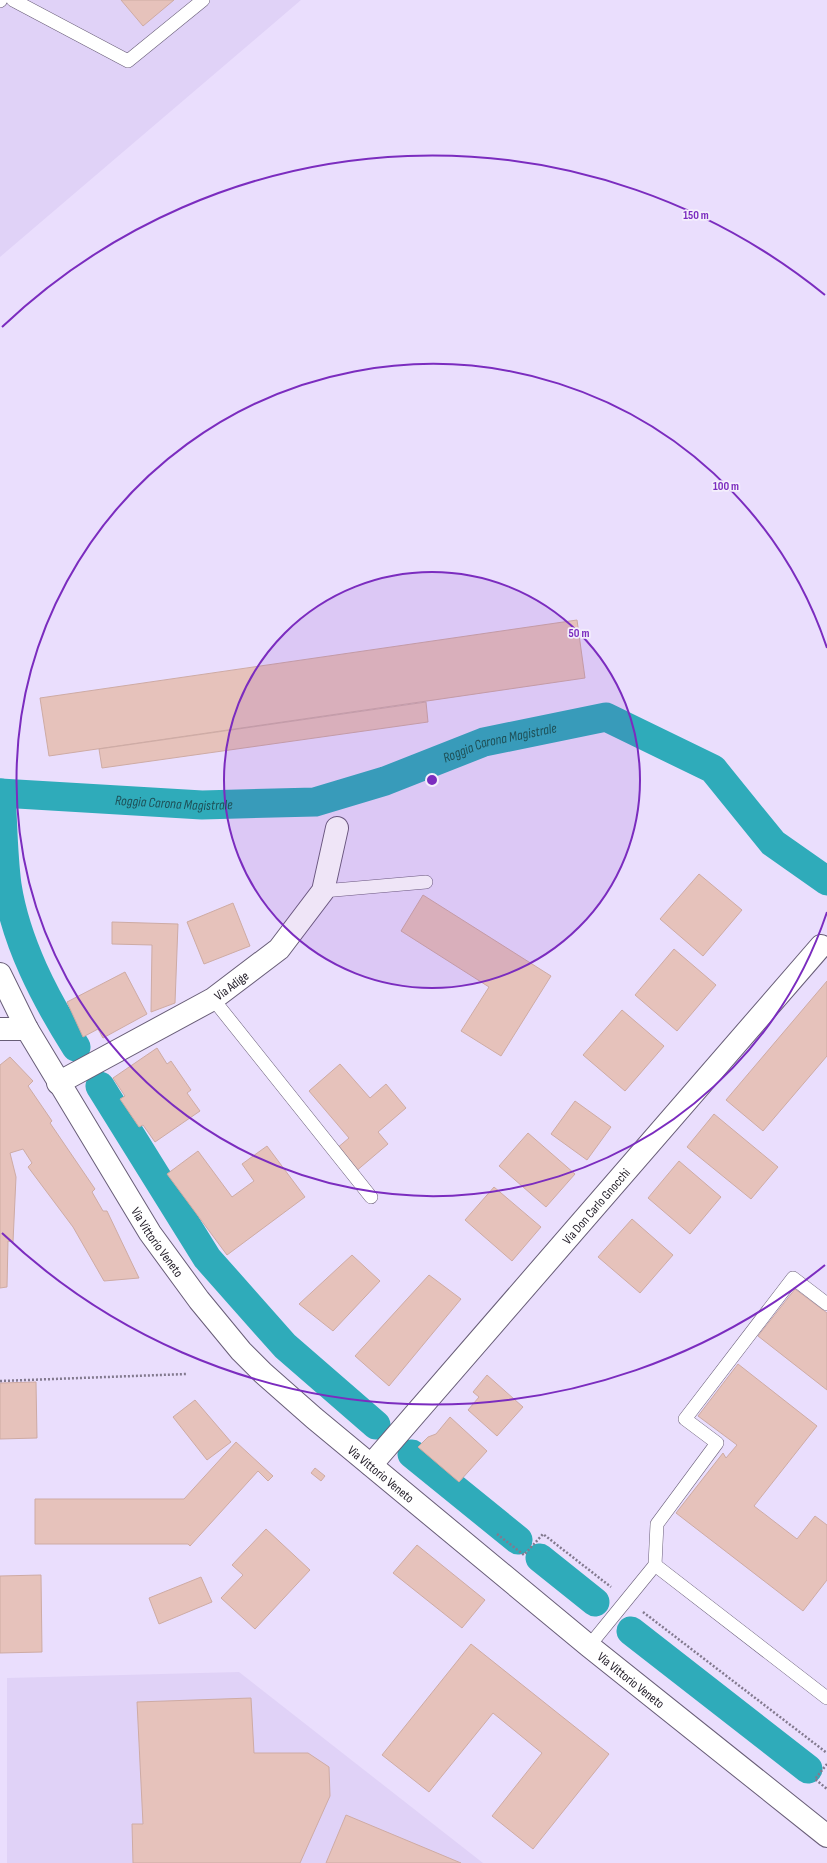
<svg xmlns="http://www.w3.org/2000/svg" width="827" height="1863" viewBox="0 0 827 1863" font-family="'Sofia Sans Condensed',sans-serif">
<rect width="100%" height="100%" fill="#eadefd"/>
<!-- built -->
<g fill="#e0d2f7">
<polygon points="0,0 301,0 0,257"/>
<polygon points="239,1672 483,1863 7,1863 7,1678"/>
</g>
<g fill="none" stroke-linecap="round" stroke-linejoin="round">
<!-- canal -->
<g stroke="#2fabba" stroke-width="29">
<path id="s1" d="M 0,793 L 202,805 L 315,802 L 385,781 L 484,742 L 606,717 L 713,769 L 773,843 L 827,881"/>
<path d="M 1,793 C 3,824 3,855 7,885 C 16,943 45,998 76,1047"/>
<polyline points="100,1086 207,1258 285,1346 376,1425"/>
<polyline points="412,1454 518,1540"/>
<polyline points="540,1558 595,1602"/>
<polyline points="631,1631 808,1769"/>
</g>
</g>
<!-- building -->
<g fill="#e6c2bb" stroke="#ceaba4">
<polygon points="121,0 174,0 143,26"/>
<polygon points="577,620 585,678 49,756 40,698"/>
<polygon points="426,702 428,722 102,768 99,749"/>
<polygon points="699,874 742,910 703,956 660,919"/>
<polygon points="423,895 551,976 501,1056 461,1031 489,987 401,931"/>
<polygon points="233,903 250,946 204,964 187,922"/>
<polygon points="112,922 178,924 175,1003 151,1012 152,945 112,944"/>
<polygon points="674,949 716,985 677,1031 635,995"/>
<polygon points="125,972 147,1014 103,1038 98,1029 83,1037 67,1002"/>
<polygon points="827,981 827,1056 763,1131 726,1100"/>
<polygon points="622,1010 664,1046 625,1091 583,1055"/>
<polygon points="157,1048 167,1064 171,1061 191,1090 187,1093 200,1111 155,1142 143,1125 139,1127 120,1099 125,1096 113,1078"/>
<polygon points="10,1057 33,1081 28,1086 52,1121 50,1123 95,1189 92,1192 103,1211 107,1211 139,1278 104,1281 73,1227 28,1167 32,1163 23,1149 10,1153 16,1177 13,1242 8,1241 7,1287 0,1288 0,1065"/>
<polygon points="340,1064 370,1098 386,1084 406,1108 378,1132 388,1144 355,1172 336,1149 349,1138 309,1091"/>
<polygon points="575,1101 611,1127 587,1160 551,1134"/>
<polygon points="714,1114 778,1167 751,1199 687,1147"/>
<polygon points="528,1133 575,1174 546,1207 499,1166"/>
<polygon points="267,1146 305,1197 227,1255 167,1174 198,1151 232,1197 254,1181 242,1164"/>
<polygon points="679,1161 721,1197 690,1234 648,1198"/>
<polygon points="494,1187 541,1227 512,1261 465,1220"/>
<polygon points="632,1219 673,1255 640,1293 598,1257"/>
<polygon points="352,1255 380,1281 333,1331 299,1304"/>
<polygon points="429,1275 461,1299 389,1386 355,1356"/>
<polygon points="795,1289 827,1313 827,1390 758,1336"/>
<polygon points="738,1364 817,1426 754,1506 797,1539 815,1516 827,1525 827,1580 803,1611 676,1513 723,1453 726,1458 737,1445 698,1416"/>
<polygon points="487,1375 523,1407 497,1436 468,1410 479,1397 473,1392"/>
<polygon points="36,1382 37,1438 0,1439 0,1383"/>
<polygon points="195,1400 231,1442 207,1460 173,1417"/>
<polygon points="450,1417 487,1451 459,1482 418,1447 428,1437 436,1434"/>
<polygon points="236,1442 273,1476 268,1481 258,1471 190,1546 188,1544 35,1544 35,1499 184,1499"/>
<polygon points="315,1468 325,1476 321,1481 311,1473"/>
<polygon points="266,1529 310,1570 255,1629 221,1598 243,1575 232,1565"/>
<polygon points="417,1545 485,1600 462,1628 393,1573"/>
<polygon points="41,1575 42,1652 0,1653 0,1576"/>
<polygon points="201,1577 212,1602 159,1624 149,1598"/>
<polygon points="471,1644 609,1754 533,1849 492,1816 542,1753 493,1713 429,1792 382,1755"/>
<polygon points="251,1698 254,1753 308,1753 329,1767 330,1796 300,1863 133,1863 132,1824 143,1824 137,1702"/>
<polygon points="346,1815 461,1863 326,1863"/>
</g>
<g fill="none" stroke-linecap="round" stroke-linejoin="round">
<defs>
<g id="lane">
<polyline points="13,0 128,61 203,0"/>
<polyline points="0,1 1,0"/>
<polyline points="323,891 426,882"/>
<polyline points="213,999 371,1197"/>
<polyline points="655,1565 827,1698"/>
<polyline points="589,1646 655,1565 657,1524 717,1443 685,1419 793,1278 827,1304"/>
</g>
<g id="street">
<path id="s2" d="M 58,1083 L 213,999 L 279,949 L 323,891 L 337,828"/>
<path id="s3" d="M 371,1465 L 821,946"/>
</g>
<g id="secondary">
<path id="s4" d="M 0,974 L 27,1029 L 150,1233 L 199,1300 L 241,1351 L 263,1373 L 314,1418 L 589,1646 L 827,1836"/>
<polyline points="0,1029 27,1029"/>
</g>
</defs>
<!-- lane casing -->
<use href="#lane" stroke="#685d77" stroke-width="14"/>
<!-- street casing -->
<use href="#street" stroke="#685d77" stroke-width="24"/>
<!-- secondary casing -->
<use href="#secondary" stroke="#685d77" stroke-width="24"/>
<!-- path -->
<g stroke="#82798e" stroke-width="2.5" stroke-dasharray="2 2" stroke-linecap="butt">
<polyline points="0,1381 187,1374"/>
<polyline points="497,1534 524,1555 543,1534 611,1587"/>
<polyline points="643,1612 827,1753"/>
<polyline points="827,1764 815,1779 827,1789"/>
</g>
<!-- lane -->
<use href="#lane" stroke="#fff" stroke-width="13"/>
<!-- street -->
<use href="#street" stroke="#fff" stroke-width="22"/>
<!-- secondary -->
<use href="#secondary" stroke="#fff" stroke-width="22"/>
</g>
<!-- distance rings -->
<circle cx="432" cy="780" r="208" fill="#7b2cbf" fill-opacity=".12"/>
<g fill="none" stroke="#7b2cbf" stroke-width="2">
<circle cx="432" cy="780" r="208"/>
<path d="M827 912A416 416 0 1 1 827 648"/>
<path d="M825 1265A624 624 0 0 1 2 1233M2 327A624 624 0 0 1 825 295"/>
</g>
<g text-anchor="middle" stroke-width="3.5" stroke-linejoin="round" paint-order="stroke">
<!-- street labels -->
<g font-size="13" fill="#201b26" stroke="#f4effc">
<text dy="5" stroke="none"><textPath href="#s2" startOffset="199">Via Adige</textPath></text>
<text dy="5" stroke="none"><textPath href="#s3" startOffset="343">Via Don Carlo Gnocchi</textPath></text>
<text dy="5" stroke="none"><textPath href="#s4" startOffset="311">Via Vittorio Veneto</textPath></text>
<text dy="5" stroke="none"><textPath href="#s4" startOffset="635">Via Vittorio Veneto</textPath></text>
<text dy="5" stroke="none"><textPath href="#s4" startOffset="959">Via Vittorio Veneto</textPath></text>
</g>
<!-- water labels -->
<g font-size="14" font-style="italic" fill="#1e5057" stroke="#f4effc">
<text dy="5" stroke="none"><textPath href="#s1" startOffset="510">Roggia Carona Magistrale</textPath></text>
<text dy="5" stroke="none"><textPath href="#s1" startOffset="174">Roggia Carona Magistrale</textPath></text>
</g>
</g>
<circle cx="432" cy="780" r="6" fill="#7b2cbf" stroke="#f4effc" stroke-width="2"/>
<g font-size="12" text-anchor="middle" font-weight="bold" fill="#7b2cbf" stroke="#f4effc" stroke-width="3.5" stroke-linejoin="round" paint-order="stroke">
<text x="696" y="219">150 m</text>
<text x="726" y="490">100 m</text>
<text x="579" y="637">50 m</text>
</g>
</svg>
